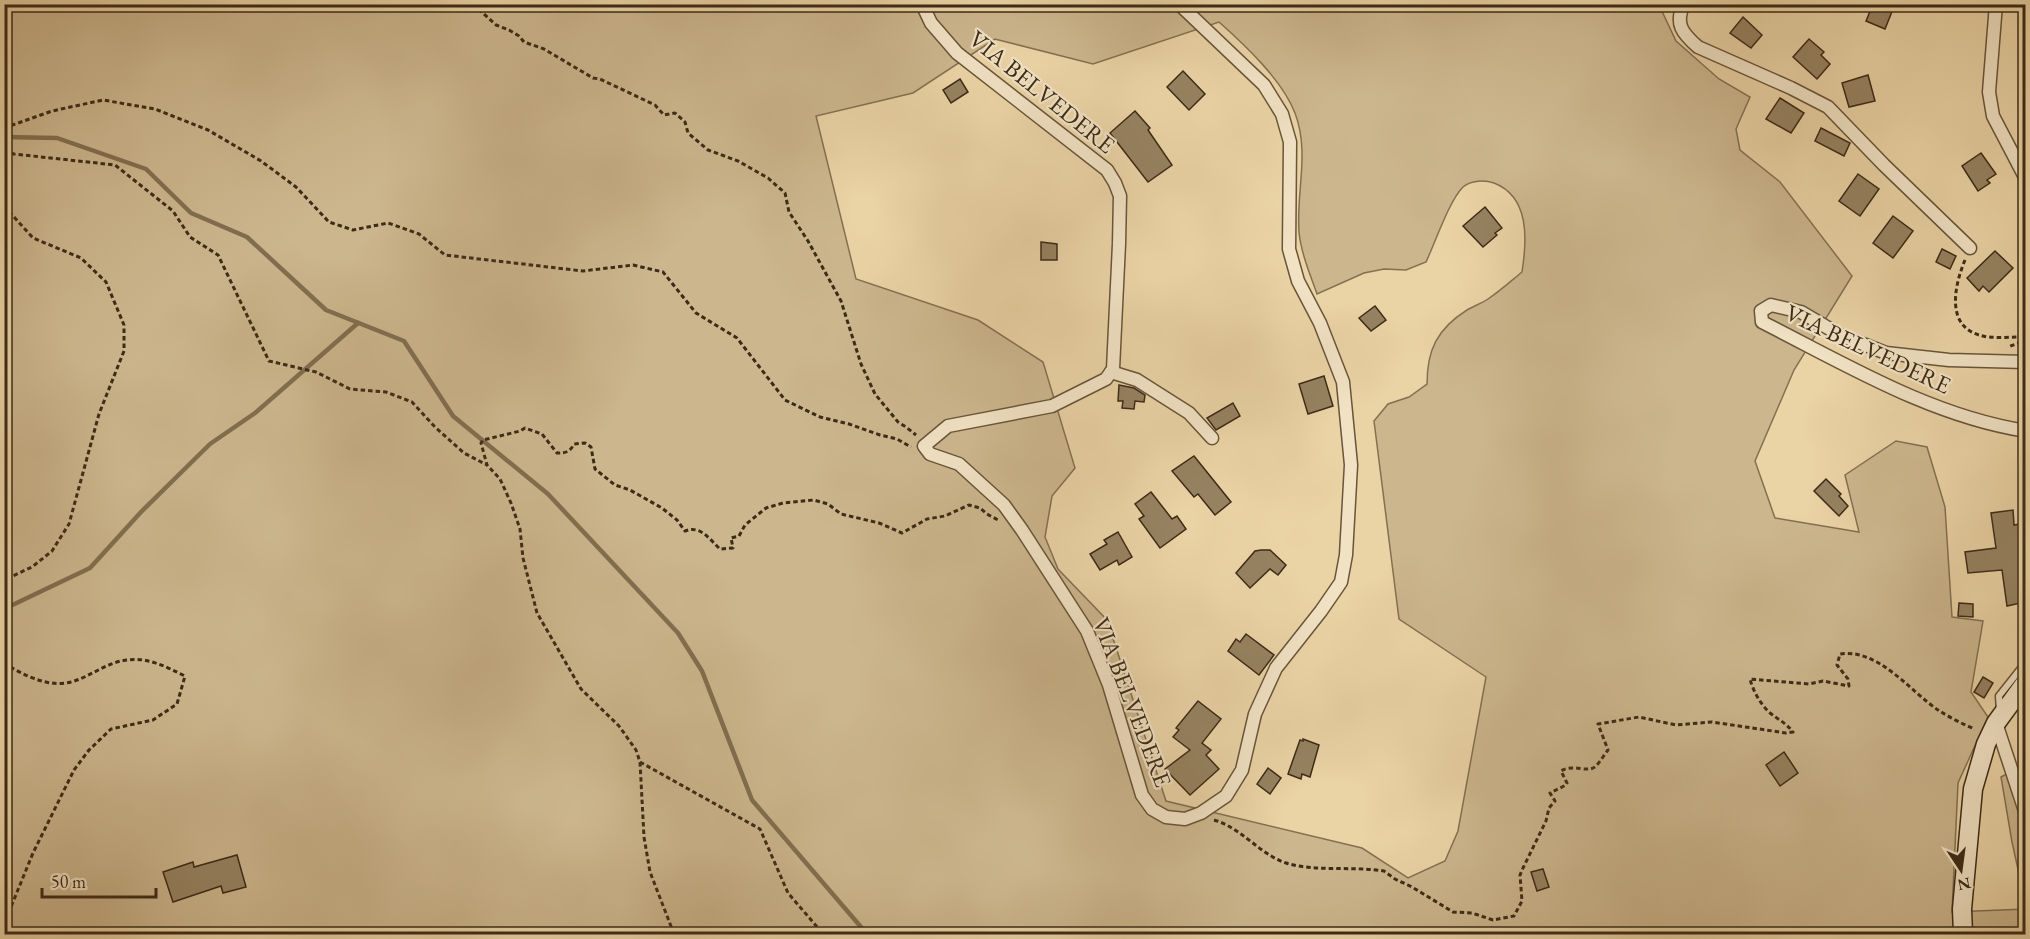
<svg xmlns="http://www.w3.org/2000/svg" width="2030" height="939" viewBox="0 0 2030 939" font-family="'EB Garamond',serif">
<rect width="100%" height="100%" fill="#ead3a5"/>
<filter id="stains"><feTurbulence type="fractalNoise" baseFrequency=".00333" numOctaves="4"/><feColorMatrix values="0 0 0 0 .2 0 0 0 0 .09 0 0 0 0 .02 0 0 0 .5 -.17"/></filter>
<radialGradient id="worn" r=".72"><stop offset=".6" stop-color="#630" stop-opacity="0"/><stop offset="1" stop-color="#630" stop-opacity=".3"/></radialGradient>
<!-- green -->
<g fill="#ccb68d" stroke="#847052" stroke-width="1.5" fill-rule="evenodd">
<path d="M 5,4 L 1659,5 L 1676,41 L 1719,79 L 1750,97 L 1736,129 L 1740,150 L 1780,182 L 1852,276 L 1794,370 L 1755,461 L 1775,518 L 1859,532 L 1845,475 L 1896,441 L 1927,447 L 1945,507 L 1952,617 L 1983,621 L 1971,692 L 1988,717 L 1958,783 L 1952,912 L 2026,909 L 2025,934 L 5,934 ZM 1219,22 C 1246,46 1282,80 1295,113 C 1310,153 1296,191 1299,232 C 1301,253 1310,274 1317,294 L 1364,273 L 1384,269 L 1406,270 L 1426,262 C 1435,243 1449,201 1463,187 C 1471,180 1485,180 1494,183 C 1530,197 1527,240 1522,272 C 1511,281 1500,291 1488,299 C 1482,303 1474,306 1467,310 C 1437,329 1427,350 1427,384 L 1409,397 L 1388,404 L 1374,421 L 1399,619 L 1486,677 L 1458,831 L 1445,861 L 1408,878 L 1362,848 L 1166,801 L 1107,620 L 1058,569 L 1045,537 L 1052,496 L 1075,468 L 1043,362 L 978,320 L 856,279 L 816,116 L 913,93 L 995,39 L 1093,64 Z"/>
<polygon points="2025,759 2025,901 2012,842 2001,777 2019,768"/>
</g>
<g fill="none" stroke-linecap="round" stroke-linejoin="round">
<!-- stream -->
<g stroke="#816e4f" stroke-width="4.5">
<polyline points="4,137 57,138 146,169 191,213 247,237 326,310 404,341 453,416 548,494 678,633 702,671 752,800 867,934"/>
<polyline points="4,609 90,568 141,512 210,444 255,413 358,323"/>
</g>
</g>
<!-- building -->
<g fill="#968261" stroke="#3c2b17" stroke-width="1.5">
<polygon points="1873,4 1895,4 1885,29 1866,21"/>
<polygon points="1743,17 1762,35 1751,48 1730,33"/>
<polygon points="1809,39 1824,52 1821,55 1830,64 1817,79 1793,57"/>
<polygon points="1183,71 1205,94 1189,110 1167,87"/>
<polygon points="1868,75 1875,101 1849,107 1842,83"/>
<polygon points="960,79 968,92 951,103 943,90"/>
<polygon points="1780,98 1804,113 1791,133 1766,119"/>
<polygon points="1135,111 1150,128 1148,130 1172,165 1148,182 1110,133"/>
<polygon points="1821,128 1850,143 1844,156 1815,141"/>
<polygon points="1981,153 1996,174 1987,180 1990,183 1978,191 1962,166"/>
<polygon points="1858,174 1879,189 1860,216 1839,201"/>
<polygon points="1485,207 1502,228 1495,233 1497,235 1483,247 1463,226"/>
<polygon points="1893,216 1913,231 1893,258 1873,243"/>
<polygon points="1041,242 1057,244 1057,260 1041,260"/>
<polygon points="1942,249 1956,256 1950,269 1936,262"/>
<polygon points="1995,251 2013,268 1989,292 1983,286 1979,291 1967,278"/>
<polygon points="1375,306 1386,320 1371,331 1359,318"/>
<polygon points="1324,376 1333,406 1308,414 1299,384"/>
<polygon points="1119,385 1134,388 1145,395 1144,402 1135,401 1134,409 1122,408 1123,401 1118,401"/>
<polygon points="1233,403 1240,416 1216,430 1207,418"/>
<polygon points="1194,456 1231,502 1215,515 1198,494 1194,497 1172,471"/>
<polygon points="1826,479 1841,494 1839,496 1848,506 1839,516 1814,491"/>
<polygon points="1151,492 1172,519 1177,516 1186,529 1160,548 1139,519 1144,516 1135,504"/>
<polygon points="2013,510 2014,525 2025,523 2025,602 2007,606 2002,570 1968,573 1965,552 1996,548 1991,513"/>
<polygon points="1118,532 1132,557 1119,565 1117,560 1100,570 1090,554 1107,544 1104,540"/>
<polygon points="1261,550 1270,550 1286,565 1278,575 1270,569 1250,588 1236,573 1255,551"/>
<polygon points="1959,603 1973,604 1973,617 1958,616"/>
<polygon points="1246,634 1274,655 1259,675 1228,651 1236,639 1240,642"/>
<polygon points="1983,677 1993,683 1984,698 1974,692"/>
<polygon points="1198,701 1221,719 1202,743 1211,750 1206,755 1219,769 1190,795 1165,769 1190,750 1173,737 1179,730 1176,728"/>
<polygon points="1303,739 1319,745 1310,777 1302,774 1301,779 1288,774 1300,740 1303,741"/>
<polygon points="1784,752 1798,773 1780,786 1766,765"/>
<polygon points="1268,768 1281,778 1270,794 1257,784"/>
<polygon points="237,855 246,887 223,893 221,886 173,902 163,872 193,862 194,867"/>
<polygon points="1543,869 1549,887 1537,891 1531,872"/>
</g>
<g fill="none" stroke-linecap="round" stroke-linejoin="round">
<defs>
<polyline id="lane" points="2000,711 1999,696 2026,662"/>
<g id="street">
<polyline points="922,4 931,23 957,53 1107,170 1115,183 1120,196 1119,244 1113,369 1106,379 1052,406 948,426 924,446 930,454 959,464 1004,505 1022,530 1087,631 1109,685 1142,795 1152,809 1166,817 1185,819 1201,813 1226,796 1242,770 1255,714 1276,668 1321,611 1341,582 1346,555 1351,465 1343,382 1320,323 1298,281 1289,249 1290,142 1282,114 1264,85 1179,4"/>
<path d="M 1684,4 C 1674,24 1683,34 1698,47 L 1791,88 L 1828,107 L 1884,165 L 1970,248"/>
<polyline points="1689,4 1698,4"/>
<polyline points="1996,4 1989,92 1993,116 2026,179"/>
<path d="M 2026,362 L 1949,360 L 1886,353 L 1840,335 L 1801,312 L 1771,305 L 1761,311 L 1762,322 C 1847,365 1931,416 2026,431"/>
<polyline points="1111,372 1137,380 1189,413 1212,438"/>
<polyline points="1996,723 2026,814"/>
</g>
<polyline id="secondary" points="1963,934 1962,909 1973,789 1986,744 1996,723 2026,682"/>
</defs>
<!-- lane casing -->
<use href="#lane" stroke="#68553a" stroke-width="9"/>
<!-- street casing -->
<use href="#street" stroke="#68553a" stroke-width="15"/>
<!-- secondary casing -->
<use href="#secondary" stroke="#3c2b17" stroke-width="21"/>
<!-- path -->
<g stroke="#3c2b17" stroke-width="3" stroke-dasharray="4.5 3" stroke-linecap="butt">
<polyline points="473,4 496,25 509,30 519,36 524,42 544,49 593,78 600,79 655,105 664,115 675,113 685,122 688,133 708,150 738,161 768,178 785,193 789,212 808,241 841,301 861,364 875,394 898,422 906,427 916,435"/>
<polyline points="4,128 52,111 103,100 155,109 208,130 261,161 296,187 329,222 353,230 388,223 419,234 445,255 583,271 633,265 663,272 696,313 737,338 785,400 820,417 849,424 880,435 897,439 911,447"/>
<polyline points="4,151 14,154 115,165 173,211 190,237 218,255 269,361 316,372 350,389 386,392 412,402 435,427 464,453 487,465"/>
<polyline points="4,206 33,238 81,258 106,282 124,325 124,351 99,414 69,524 52,551 32,567 4,580"/>
<path d="M 1965,260 C 1955,284 1945,325 1979,335 C 1991,339 2008,337 2022,337 L 2021,342 L 2008,347"/>
<path d="M 4,663 C 23,675 48,688 71,682 C 90,677 107,662 127,660 C 149,657 166,667 185,676 L 177,704 L 153,720 L 111,729 L 89,750 L 74,770 L 33,853 L 4,924"/>
<polyline points="640,762 760,829 788,893 818,928 820,934"/>
<path d="M 1214,820 C 1242,828 1259,854 1286,863 C 1315,872 1353,866 1384,871 L 1395,879 L 1412,887 L 1453,912 L 1472,913 L 1493,920 L 1514,916 L 1522,901 L 1520,875 L 1523,868 L 1546,821 L 1549,808 L 1555,801 L 1550,793 L 1566,785 L 1567,783 L 1561,771 C 1574,763 1588,774 1596,766 C 1600,762 1604,755 1608,750 L 1598,724 L 1639,717 L 1676,725 L 1712,722 L 1786,733 L 1793,732 C 1786,723 1779,720 1770,713 C 1761,705 1753,691 1750,679 L 1809,684 L 1823,681 L 1849,686 L 1848,679 L 1837,665 L 1840,654 C 1878,648 1910,691 1938,710 C 1949,717 1962,724 1975,729"/>
<path d="M 674,934 L 650,872 L 644,837 L 640,762 L 636,750 L 619,726 L 581,689 L 537,613 L 523,558 L 520,529 L 511,503 L 500,479 L 487,465 L 481,443 L 483,440 L 520,431 L 525,428 L 542,434 L 557,453 C 566,453 570,452 574,444 L 585,443 L 591,447 L 595,469 L 615,485 L 630,490 L 662,508 L 677,520 L 685,531 C 701,525 709,539 720,549 L 733,548 L 731,538 L 739,536 L 745,525 L 766,508 L 783,503 L 814,500 L 828,504 L 841,514 L 879,523 L 902,533 L 927,519 L 945,516 L 969,505 L 980,508 L 987,514 L 998,520"/>
</g>
<!-- lane -->
<use href="#lane" stroke="#f1e2c4" stroke-width="6"/>
<!-- street -->
<use href="#street" stroke="#f1e2c4" stroke-width="12"/>
<!-- secondary -->
<use href="#secondary" stroke="#f1e2c4" stroke-width="18"/>
</g>
<g text-anchor="middle" stroke-width="4.5" stroke-linejoin="round" paint-order="stroke">
<!-- street labels -->
<g font-size="24" fill="#3c2b17" stroke="#f1e2c4">
<text transform="translate(1042 92) rotate(39)" y="8">VIA BELVEDERE</text>
<text transform="translate(1868 349) rotate(25)" y="8">VIA BELVEDERE</text>
<text transform="translate(1132 702) rotate(69)" y="8">VIA BELVEDERE</text>
</g>
</g>
<!-- margin -->
<rect width="2030" height="939" fill="none" stroke="#ead3a5" stroke-width="24"/>
<rect x="6" y="6" width="2018" height="927" fill="none" stroke="#3c2b17" stroke-width="3"/>
<rect x="12" y="12" width="2006" height="915" fill="none" stroke="#3c2b17" stroke-width="1.5"/>
<!-- north arrow -->
<g transform="translate(1961 870) rotate(167)" stroke="#f1e2c4" stroke-width="4.5" paint-order="stroke">
<path d="M0-4.5L10 22L0 15L-10 22Z" fill="#3c2b17"/>
<text y="-9" font-size="16" font-weight="bold" text-anchor="middle" fill="#3c2b17">N</text>
</g>
<!-- scale -->
<path d="M42 888v9h114v-9" fill="none" stroke="#3c2b17" stroke-width="3"/>
<text x="51" y="888" font-size="18" fill="#3c2b17" stroke="#f1e2c4" stroke-width="4.5" paint-order="stroke">50 m</text>
<rect width="100%" height="100%" filter="url(#stains)"/>
<rect width="100%" height="100%" fill="url(#worn)"/>
</svg>
